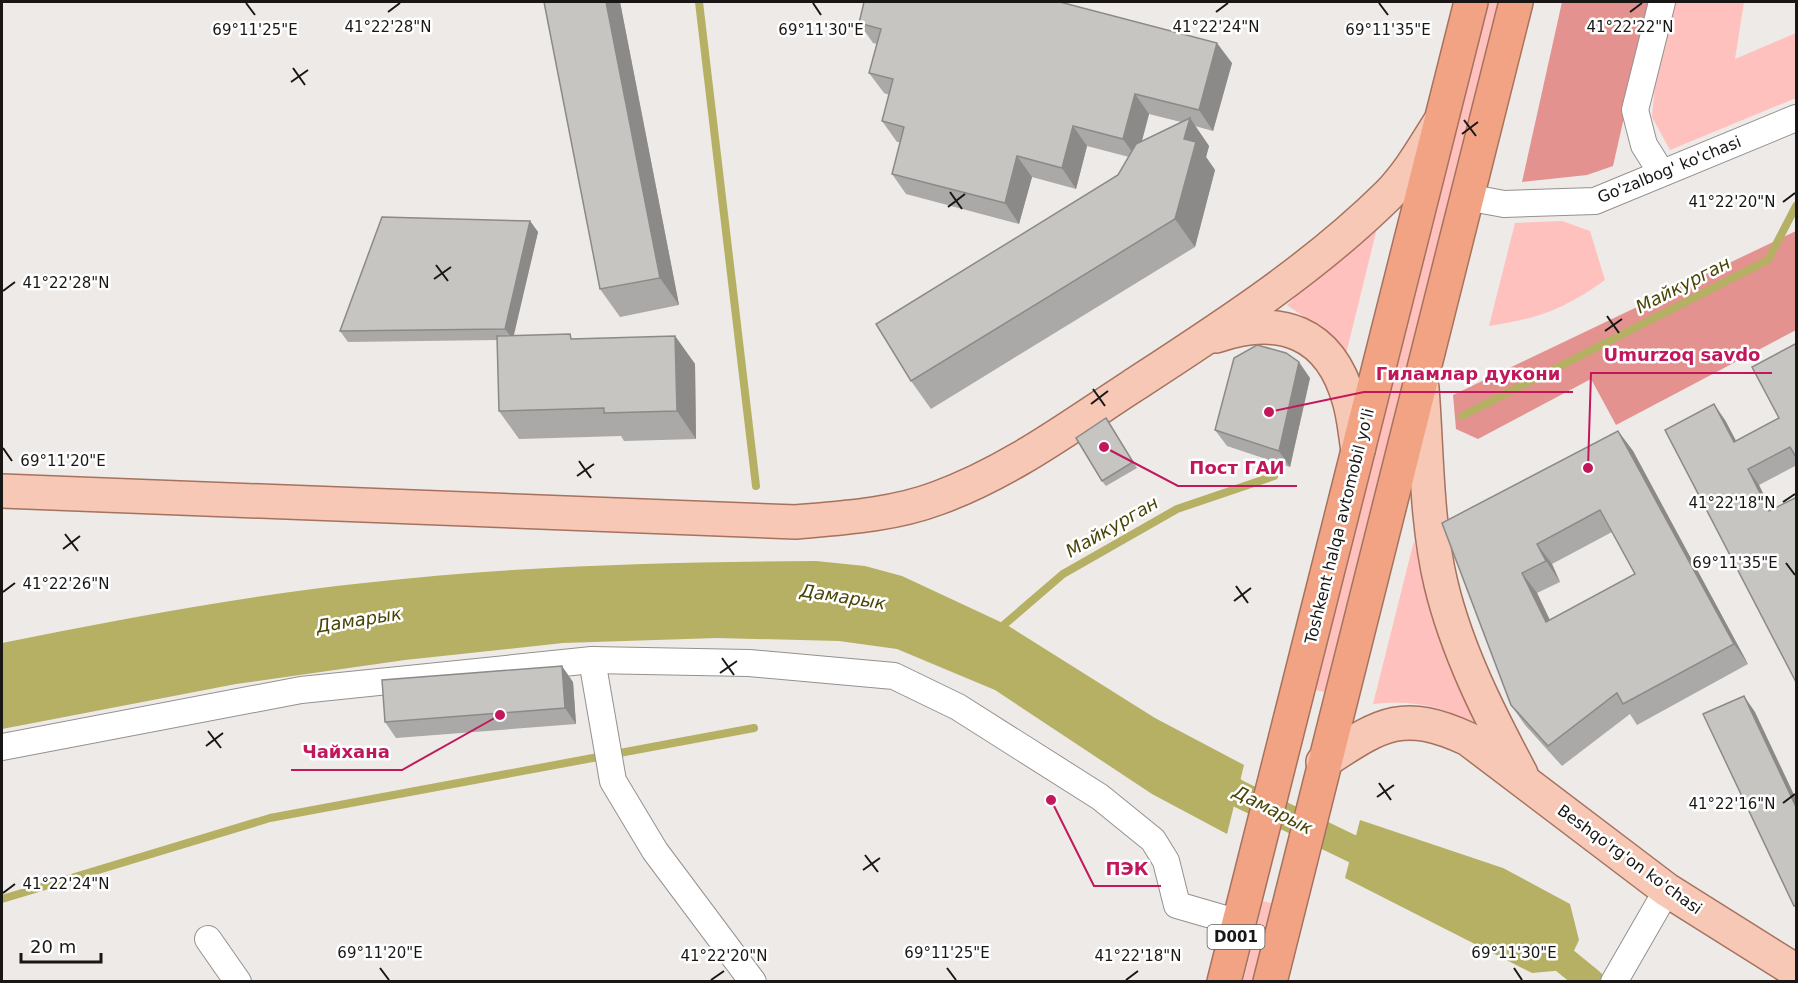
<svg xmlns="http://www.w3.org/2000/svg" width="1798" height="983" viewBox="0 0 1798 983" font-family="'DejaVu Sans',sans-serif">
<rect width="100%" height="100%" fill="#edeae8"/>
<!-- green -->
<g fill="#ffc1be">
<polygon points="1486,2 1502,2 1330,693 1315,690"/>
<polygon points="1671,2 1744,2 1735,59 1796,33 1796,98 1670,150 1652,117 1657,62"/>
<polygon points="1380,216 1346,354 1318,327 1287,305"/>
<path d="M 1562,221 L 1590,231 L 1605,280 C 1563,310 1539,318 1489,326 L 1515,223 Z"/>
<path d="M 1414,541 C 1430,604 1448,663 1475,723 C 1437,705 1414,700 1373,704 Z"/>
<polygon points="1263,901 1279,905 1260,981 1243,982"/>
</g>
<!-- forest -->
<g fill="#e4928f">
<polygon points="1562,2 1650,2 1613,166 1587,175 1522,182"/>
<polygon points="1796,231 1796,330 1616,425 1591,379 1478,439 1456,429 1453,395"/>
</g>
<!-- water -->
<g fill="#b5b063">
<path d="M 816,561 L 865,566 L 902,576 L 1007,625 L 1155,718 L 1244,765 L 1227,834 L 1152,794 L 995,690 L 897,649 L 839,641 L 717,638 L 563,643 L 405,660 L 236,684 L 2,729 L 2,643 C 121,619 242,596 364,583 C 513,566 666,562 816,561 Z"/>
<polygon points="1360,820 1503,868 1570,904 1579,940 1565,970 1532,973 1345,878"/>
</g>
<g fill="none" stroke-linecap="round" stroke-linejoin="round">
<!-- stream -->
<g stroke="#b5b063" stroke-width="8">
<polyline points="699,2 756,486"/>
<polyline points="1462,416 1768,260 1796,206"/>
<polyline points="999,629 1063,574 1177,509 1274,476"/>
<polyline points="2,899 270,818 754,728"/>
</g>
<!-- canal -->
<g stroke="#b5b063" stroke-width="27">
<polyline points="1207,774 1237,793 1384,864"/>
<polyline points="1539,943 1553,951 1591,982"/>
</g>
<defs>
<g id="minor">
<polyline points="1661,172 1644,145 1635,110 1662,2"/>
<polyline points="1466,197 1504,204 1595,201 1796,118"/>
<polyline points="592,660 613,781 655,851 753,982"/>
<polyline points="2,747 301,690 592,660 749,663 894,676 958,707 1100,797 1153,840 1166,861 1177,905 1239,923"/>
<polyline points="208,939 238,982"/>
<polyline points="1614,982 1667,890"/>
</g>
<g id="major">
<path d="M 1216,336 C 1280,314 1330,332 1349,400 C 1354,416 1355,433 1358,450"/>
<path d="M 1422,388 C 1427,452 1426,521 1441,584 C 1457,651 1489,714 1521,774"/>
<path d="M 2,491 L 796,522 C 843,518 893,515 938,498 C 1009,472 1068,428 1131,387 C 1220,329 1312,270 1388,195 C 1408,175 1423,149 1438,125"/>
<path d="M 1323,762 C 1380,725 1401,708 1468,739 L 1667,890 L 1796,971"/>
</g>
<g id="highway">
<polyline points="1224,982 1471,2"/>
<polyline points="1270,982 1516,2"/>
</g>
</defs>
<!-- minor casing -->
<use href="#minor" stroke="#94918f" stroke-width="28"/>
<!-- major casing -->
<use href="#major" stroke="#a6725e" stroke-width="36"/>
<!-- highway casing -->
<use href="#highway" stroke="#a6725e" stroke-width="36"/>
<!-- minor -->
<use href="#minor" stroke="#fff" stroke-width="26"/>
<!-- major -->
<use href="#major" stroke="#f7c8b5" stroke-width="33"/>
<!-- highway -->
<use href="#highway" stroke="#f2a384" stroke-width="33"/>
</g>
<!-- wall -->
<g fill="#aaa9a7" fill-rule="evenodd">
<polygon points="544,2 620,2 679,305 620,317 600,289"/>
<path d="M 859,23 L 1232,63 L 1213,131 L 1195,126 L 1209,146 L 1206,157 L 1215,170 L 1195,247 L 931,409 L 911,381 L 1118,175 L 1129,157 L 1087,146 L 1076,189 L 1032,177 L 1019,224 L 906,194 L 892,174 L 900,142 L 897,142 L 882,121 L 889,95 L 884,93 L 869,73 L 877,44 L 873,43 ZM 1149,114 L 1181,122 L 1142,141 Z"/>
<polygon points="530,221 538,232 513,336 574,339 675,336 695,364 696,439 624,441 621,436 519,439 499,411 497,340 348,342 340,331"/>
<polygon points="1797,343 1797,465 1759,485 1797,684 1725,420 1736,441 1779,418"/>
<polygon points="1310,378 1290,467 1227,446 1215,430"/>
<polygon points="1106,418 1137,468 1106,486 1102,481"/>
<path d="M 1618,431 L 1633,451 L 1748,664 L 1637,725 L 1630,714 L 1562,766 L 1525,725 L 1511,705 L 1442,523 ZM 1612,532 L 1635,574 L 1550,620 L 1537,593 L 1560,582 L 1552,564 Z"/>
<polygon points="573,682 576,724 396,738 385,722"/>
</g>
<!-- shaded-wall -->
<g fill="#8b8a88">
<polygon points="606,2 620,2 679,305 660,278"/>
<polygon points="1217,43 1232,63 1213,131 1199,110"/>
<polygon points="1135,94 1149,114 1137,159 1123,139"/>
<polygon points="1190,118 1209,146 1206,157 1215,170 1195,247 1175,219 1184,139"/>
<polygon points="1073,126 1087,146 1076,189 1062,168"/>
<polygon points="1017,156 1032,177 1019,224 1005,203"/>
<polygon points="530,221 538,232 513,339 505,329"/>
<polygon points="675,336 695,364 696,439 677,411"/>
<polygon points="1299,362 1310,378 1290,467 1279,451"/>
<polygon points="1714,404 1725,420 1745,458 1734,442"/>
<polygon points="1618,431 1633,451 1748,664 1734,644"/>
<polygon points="1748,469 1759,485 1780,527 1769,511"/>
<polygon points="1537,544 1552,564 1560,582 1546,561"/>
<polygon points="1522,573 1537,593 1560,642 1546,622"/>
<polygon points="562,666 573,682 576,724 565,708"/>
<polygon points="1744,696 1755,712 1797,801 1797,809"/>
</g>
<!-- building -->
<g fill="#c6c5c2" stroke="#8b8a88" stroke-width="1.5" fill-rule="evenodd">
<polygon points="544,2 606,2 660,278 600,289"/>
<polygon points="864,2 1060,2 1217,43 1199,110 1135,94 1123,139 1073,126 1062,168 1017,156 1005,203 892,174 904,127 882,121 893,79 869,73 881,29 859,23"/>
<polygon points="1190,118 1184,139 1196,142 1175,219 911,381 876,324 1118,175 1136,144"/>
<polygon points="382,217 530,221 505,329 340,331"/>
<polygon points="570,334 571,339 675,336 677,411 604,413 604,408 499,411 497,336"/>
<polygon points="1797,343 1797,459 1790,447 1748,469 1769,511 1797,497 1797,684 1665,430 1714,404 1734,442 1779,418 1752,367"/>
<polygon points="1257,345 1286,353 1299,362 1279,451 1215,430 1234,358"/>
<polygon points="1106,418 1133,462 1102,481 1076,438"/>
<path d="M 1618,431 L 1734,644 L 1623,704 L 1617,693 L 1548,746 L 1511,705 L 1442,523 ZM 1600,510 L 1635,574 L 1546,622 L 1522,573 L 1546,561 L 1537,544 Z"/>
<polygon points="562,666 565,708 385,722 382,680"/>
<polygon points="1744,696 1797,809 1797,905 1794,906 1703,714"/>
</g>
<!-- ticks -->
<path fill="none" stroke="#181716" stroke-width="2" d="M 246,3 L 255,15M 813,3 L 821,15M 1379,3 L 1388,15M 388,12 L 400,3M 1216,12 L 1228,3M 1630,12 L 1642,3M 293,68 L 305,85M 291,82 L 308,70M 1464,120 L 1476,136M 1462,134 L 1478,122M 950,192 L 962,209M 1783,202 L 1795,193M 948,207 L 965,194M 436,265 L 448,281M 434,279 L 451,267M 3,291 L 15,282M 1607,316 L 1619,333M 1605,331 L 1622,319M 1093,389 L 1105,406M 1091,404 L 1108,391M 3,448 L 12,461M 579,461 L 591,478M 577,476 L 594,464M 1783,502 L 1795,494M 65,534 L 78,551M 63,549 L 80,536M 1786,563 L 1795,575M 1236,586 L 1248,603M 3,592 L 15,583M 1234,601 L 1251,588M 722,658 L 734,675M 720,673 L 737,661M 208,731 L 221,748M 206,746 L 223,733M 1379,783 L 1391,800M 1377,797 L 1394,785M 1783,803 L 1795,794M 865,855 L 878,872M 863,870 L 880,858M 3,893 L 15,884M 380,968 L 389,980M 947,968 L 956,980M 1514,968 L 1522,980M 711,980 L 724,971M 1126,980 L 1138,971"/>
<g text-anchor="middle" stroke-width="5" stroke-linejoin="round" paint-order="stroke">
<!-- shield labels -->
<rect fill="#fff" stroke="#5d5d5c" stroke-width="1.5" x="1207.5" y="925" width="57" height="24" rx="4.5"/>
<g font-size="15" font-weight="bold" fill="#181716">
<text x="1236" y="942">D001</text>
</g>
<!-- street labels -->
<g font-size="16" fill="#181716" stroke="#fff">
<text transform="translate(1669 169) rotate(-22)" y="6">Go'zalbog' ko'chasi</text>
<text transform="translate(1339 526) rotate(-76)" y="6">Toshkent halqa avtomobil yo'li</text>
<text transform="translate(1630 859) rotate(36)" y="6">Beshqo'rg'on ko'chasi</text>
</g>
<!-- water labels -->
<g font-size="18" font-style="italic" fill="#494506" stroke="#fff">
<text transform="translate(1683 285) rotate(-27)" y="6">Майкурган</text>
<text transform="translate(1112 527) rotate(-30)" y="6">Майкурган</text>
<text transform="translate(843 597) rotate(9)" y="6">Дамарык</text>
<text transform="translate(359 620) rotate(-9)" y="6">Дамарык</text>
<text transform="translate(1273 810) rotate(27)" y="6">Дамарык</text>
</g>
</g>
<g font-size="15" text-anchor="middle" fill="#181716" stroke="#fff" stroke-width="5" stroke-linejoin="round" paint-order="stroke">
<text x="388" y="32">41°22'28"N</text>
<text x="1216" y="32">41°22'24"N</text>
<text x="1630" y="32">41°22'22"N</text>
<text x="255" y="35">69°11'25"E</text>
<text x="821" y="35">69°11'30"E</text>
<text x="1388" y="35">69°11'35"E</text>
<text x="1732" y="207">41°22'20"N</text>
<text x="66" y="288">41°22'28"N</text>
<text x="63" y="466">69°11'20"E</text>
<text x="1732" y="508">41°22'18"N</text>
<text x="1735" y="568">69°11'35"E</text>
<text x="66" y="589">41°22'26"N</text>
<text x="1732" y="809">41°22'16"N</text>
<text x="66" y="889">41°22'24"N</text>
<text x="380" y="958">69°11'20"E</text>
<text x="947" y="958">69°11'25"E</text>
<text x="1514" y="958">69°11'30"E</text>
<text x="724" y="961">41°22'20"N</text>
<text x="1138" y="961">41°22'18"N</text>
</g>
<!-- callouts -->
<path fill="none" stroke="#c2185b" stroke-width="2" d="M1588 468L1591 373H1772M1269 412L1364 392H1573M1104 447L1178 486H1297M500 715L402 770H291M1051 800L1094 886H1161"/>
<g fill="#c2185b" stroke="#fff" stroke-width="2">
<circle cx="1588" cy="468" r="6"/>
<circle cx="1269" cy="412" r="6"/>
<circle cx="1104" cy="447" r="6"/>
<circle cx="500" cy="715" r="6"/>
<circle cx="1051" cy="800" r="6"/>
</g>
<g font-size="18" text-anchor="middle" font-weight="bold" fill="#c2185b" stroke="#fff" stroke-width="5" stroke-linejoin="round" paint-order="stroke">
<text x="1682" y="361">Umurzoq savdo</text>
<text x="1468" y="380">Гиламлар дукони</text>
<text x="1237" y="474">Пост ГАИ</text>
<text x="346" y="758">Чайхана</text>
<text x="1127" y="875">ПЭК</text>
</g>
<!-- border -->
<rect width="1798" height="983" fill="none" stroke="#181716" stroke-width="6"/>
<!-- scale -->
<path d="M21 953v9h80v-9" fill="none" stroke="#181716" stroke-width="3"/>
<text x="30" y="953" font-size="18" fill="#181716" stroke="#ffffff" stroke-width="4.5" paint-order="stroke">20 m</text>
</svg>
